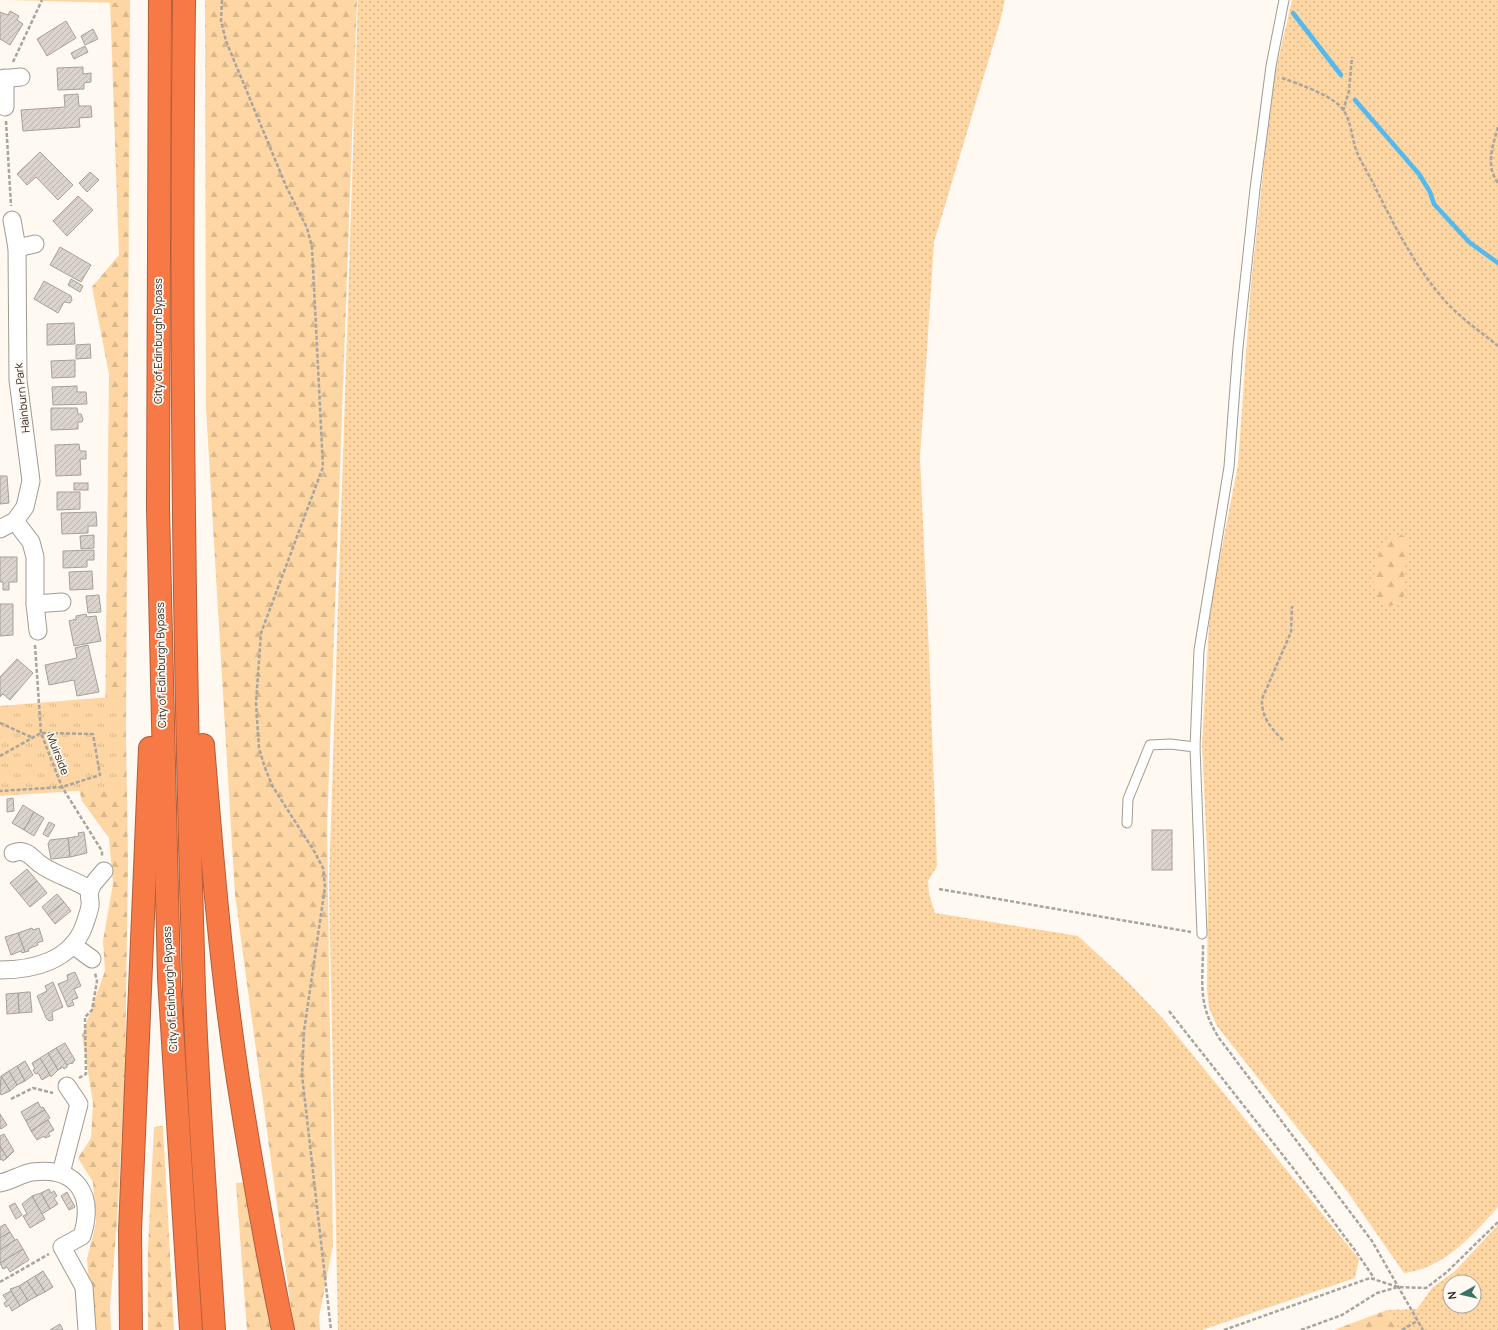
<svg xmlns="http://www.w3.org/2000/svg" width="1498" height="1330" viewBox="0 0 1498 1330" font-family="Manrope,sans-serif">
<defs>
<pattern id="grass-dots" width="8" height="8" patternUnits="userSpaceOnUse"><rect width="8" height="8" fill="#fdd6a3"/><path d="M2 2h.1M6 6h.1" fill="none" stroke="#d9b88c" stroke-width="1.8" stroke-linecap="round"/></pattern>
<pattern id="forest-firs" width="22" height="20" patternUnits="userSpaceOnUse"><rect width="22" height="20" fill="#fdd6a3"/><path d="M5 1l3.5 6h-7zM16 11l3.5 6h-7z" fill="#d9b88c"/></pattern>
<pattern id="park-tufts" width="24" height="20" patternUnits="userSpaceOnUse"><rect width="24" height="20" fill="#fdd6a3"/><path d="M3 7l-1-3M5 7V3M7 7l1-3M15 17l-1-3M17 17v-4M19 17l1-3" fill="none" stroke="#d9b88c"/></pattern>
<pattern id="building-hatch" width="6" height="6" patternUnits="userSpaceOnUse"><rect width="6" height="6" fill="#dad4cd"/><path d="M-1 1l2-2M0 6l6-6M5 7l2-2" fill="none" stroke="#bbb6b0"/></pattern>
</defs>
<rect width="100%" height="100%" fill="#fff9f1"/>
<!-- grass -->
<g fill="url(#grass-dots)" fill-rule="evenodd">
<polygon points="358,0 1005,0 1000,22 934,242 920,458 929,653 937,866 928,881 929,894 935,913 1078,936 1129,983 1165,1021 1359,1259 1355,1278 1202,1330 338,1330 329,882"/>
<path d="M 1292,0 L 1498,0 L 1498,1207 C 1479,1229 1453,1257 1425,1268 C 1419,1270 1411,1272 1404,1273 L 1347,1191 L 1217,1026 L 1209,1008 L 1207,990 L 1208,871 L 1202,744 L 1210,608 L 1238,465 L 1251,284 L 1273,82 Z"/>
<path d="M 1498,1225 L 1498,1330 L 1399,1330 L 1387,1310 L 1417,1309 L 1432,1288 L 1454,1272 ZM 1450,1282 L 1474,1282 L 1474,1306 L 1450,1306 Z"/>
</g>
<!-- forest -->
<g fill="url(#forest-firs)">
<polygon points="110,0 130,0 126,733 128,863 125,1072 117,1221 110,1307 111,1330 93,1330 87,1259 96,1223 93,1182 78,1158 91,1138 93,1103 82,1035 105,971 103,941 113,884 109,838 82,801 74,769 105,738 109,374 92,287 119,255"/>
<polygon points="205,0 357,0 327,827 333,1245 319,1317 320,1330 294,1330 235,895 206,408"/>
<path d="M 1402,535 L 1409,541 L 1404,573 L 1405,593 L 1399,604 L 1387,606 C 1385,604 1381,602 1379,600 C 1368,586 1376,548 1390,538 C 1393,536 1399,536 1402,535 Z"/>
<polygon points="163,1126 174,1330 148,1330 148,1249 154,1127"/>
<polygon points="245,1182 250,1223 273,1330 247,1330 236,1183"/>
<polygon points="1387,1310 1399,1330 1334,1330"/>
</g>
<!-- park -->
<g fill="url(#park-tufts)">
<polygon points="9,0 119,0 119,3"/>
<polygon points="122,696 119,788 0,796 0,706"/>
</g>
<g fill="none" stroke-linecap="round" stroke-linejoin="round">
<!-- stream -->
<g stroke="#54b9ee" stroke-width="4.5">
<polyline points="1293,13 1341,75"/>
<polyline points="1355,100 1419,174 1430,192 1434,204 1469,242 1498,263"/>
</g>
</g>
<!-- building -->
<g fill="url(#building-hatch)" stroke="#a5a098">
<polygon points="10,11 19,16 17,20 23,24 10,45 0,39 0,12 8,15"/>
<polygon points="66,21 76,38 47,56 37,39"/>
<polygon points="93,29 98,39 85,45 81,36"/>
<polygon points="85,46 88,52 74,59 71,53"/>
<polygon points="83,67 83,74 91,73 91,82 84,83 84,89 58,90 57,68"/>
<polygon points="78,94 79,106 91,106 92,117 79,118 80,127 23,131 21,110 65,107 64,95"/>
<polygon points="40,152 73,185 58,200 36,177 27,185 17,174"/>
<polygon points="90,172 99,180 87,192 79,183"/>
<polygon points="78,196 93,210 67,236 53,221"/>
<polygon points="60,247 91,265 81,282 50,265"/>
<polygon points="71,279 83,286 80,292 68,285"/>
<polygon points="44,281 71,296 72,300 70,303 64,302 58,313 34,299"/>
<polygon points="74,323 75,344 47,345 47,324"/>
<polygon points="90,344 91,358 76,359 76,345"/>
<polygon points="75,360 75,377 52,378 51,361"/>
<polygon points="77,386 77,392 86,392 87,404 53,405 52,387"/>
<polygon points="51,408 77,408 78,414 81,414 83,419 82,422 78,422 78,429 51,430"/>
<polygon points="79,444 80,451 86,451 86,459 80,459 81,475 56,476 55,445"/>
<polygon points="0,476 7,476 9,503 0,504"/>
<rect x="74" y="483" width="14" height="7"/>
<polygon points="57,492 80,492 80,509 57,510"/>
<polygon points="96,512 97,526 88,526 88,533 62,534 61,513"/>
<polygon points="94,535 94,548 81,549 80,536"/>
<polygon points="94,550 94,560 87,560 87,567 63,568 63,551"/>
<polygon points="0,557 17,557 17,582 9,582 9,590 3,590 3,582 0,582"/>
<polygon points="92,571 93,589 70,590 69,572"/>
<polygon points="99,595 101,612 88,613 86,596"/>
<polygon points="0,604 13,604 13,635 0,636"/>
<polygon points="86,614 87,617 96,616 101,641 74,646 69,621 76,619 76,616"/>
<polygon points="88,645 99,692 77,696 74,680 49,685 45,665 77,658 75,648"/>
<polygon points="17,659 33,673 10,700 3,694 0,697 0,677"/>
<polygon points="13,798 14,811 7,812 7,799"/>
<polygon points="23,805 34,812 24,830 12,823"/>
<polygon points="34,812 44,818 34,836 24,830"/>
<polygon points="49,822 55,825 48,837 43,834"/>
<rect x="1152" y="830" width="20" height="40"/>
<polygon points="84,832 87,853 70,857 68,838 79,836 78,833"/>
<polygon points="68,838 70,857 51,859 48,844 50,840"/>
<polygon points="27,869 37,881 20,895 10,883"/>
<polygon points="37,881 47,893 30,907 20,895"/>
<polygon points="57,894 64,902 48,915 42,907"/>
<polygon points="64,902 71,911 55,924 48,915"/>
<polygon points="32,928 33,930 39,928 43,941 37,943 38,945 28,949 29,951 25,952 18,933"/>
<polygon points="18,933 25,952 22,953 21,951 11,955 5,937"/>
<polygon points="75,972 81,986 74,989 78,998 72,1000 74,1005 68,1007 58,984 68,980 67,975"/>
<polygon points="53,982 63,1007 52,1012 53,1020 49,1021 46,1018 37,996 47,991 45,986"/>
<polygon points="28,992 30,992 32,1012 19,1013 18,993"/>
<polygon points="18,993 19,1013 7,1014 6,994"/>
<polygon points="65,1043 75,1060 72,1064 71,1063 67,1065 56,1048"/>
<polygon points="56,1048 67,1065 67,1067 64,1069 63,1067 58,1070 48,1053"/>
<polygon points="48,1053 58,1070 51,1077 40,1058"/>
<polygon points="40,1058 50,1075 42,1080 38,1073 36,1074 34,1072 33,1070 35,1069 32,1063"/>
<polygon points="25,1061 33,1075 25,1081 17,1066"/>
<polygon points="17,1066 25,1081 17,1085 9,1071"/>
<polygon points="9,1071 17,1085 10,1091 1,1076"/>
<polygon points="1,1076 10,1091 1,1095 0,1092"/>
<polygon points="38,1102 41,1108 43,1107 45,1110 26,1121 21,1112"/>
<polygon points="45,1110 50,1118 31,1131 26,1121"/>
<polygon points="0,1114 7,1125 1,1129 0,1128"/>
<polygon points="48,1120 54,1130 48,1133 50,1136 45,1138 44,1136 37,1140 31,1131"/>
<polygon points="4,1134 14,1151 7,1158 0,1146 0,1136"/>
<polygon points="0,1146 7,1158 3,1161 2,1159 0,1160"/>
<polygon points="49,1189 51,1193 54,1191 57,1196 54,1198 58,1204 50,1209 41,1193"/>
<polygon points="67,1192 75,1207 69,1210 61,1196"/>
<polygon points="41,1193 50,1209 42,1214 32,1196"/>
<polygon points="32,1196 45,1219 30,1228 23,1216 27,1214 22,1204"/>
<polygon points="15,1203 22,1215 16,1219 9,1206"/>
<polygon points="5,1224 10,1232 0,1238 0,1227"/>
<polygon points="10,1232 15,1240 0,1250 0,1238"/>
<polygon points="17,1239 23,1249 0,1263 0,1250"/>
<polygon points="23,1249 29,1260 10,1272 7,1267 3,1269 0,1263"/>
<polygon points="43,1271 53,1287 45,1292 35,1276"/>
<polygon points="35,1276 45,1292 37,1296 27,1281"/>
<polygon points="27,1281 37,1296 28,1301 19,1286"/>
<polygon points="19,1286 28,1301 20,1306 10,1289"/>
<polygon points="11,1291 20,1306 12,1311 9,1305 6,1307 4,1303 7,1301 3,1295"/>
<polygon points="60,1324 63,1330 50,1330"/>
</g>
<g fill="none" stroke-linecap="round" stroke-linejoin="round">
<defs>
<g id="lane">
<polyline points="1127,823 1128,799 1150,745 1170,744 1195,747"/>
<polyline points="1202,934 1195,747 1199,650 1229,467 1238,347 1255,189 1271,66 1284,0"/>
</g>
<g id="street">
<polyline points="5,78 5,107"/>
<polyline points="0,79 21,77"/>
<polyline points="17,248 35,244"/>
<polyline points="15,521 31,542 35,557 35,604 38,631"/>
<polyline points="0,529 15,521 25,507 31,481 18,380 17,248 12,220"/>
<polyline points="35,604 62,602"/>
<path d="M 13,853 C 16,852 20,851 23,852 C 30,853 34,860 40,864 C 56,876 75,879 90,890"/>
<polyline points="73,945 92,959"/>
<path d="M 0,970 C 33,970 71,961 84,926 C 86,920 89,912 90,906 C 91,901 88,895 90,891 C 91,884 100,876 104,871"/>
<polyline points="61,1173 79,1104 67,1086"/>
<path d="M 0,1183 C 11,1181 21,1174 32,1172 C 77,1166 95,1195 82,1236 L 62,1247 L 84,1287 L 87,1330"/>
</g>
<g id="highway">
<polyline points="160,0 158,508 169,978 191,1330"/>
<path d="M 184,0 C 180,330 184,660 194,990 C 198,1103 207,1217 214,1330"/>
<path d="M 203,745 C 212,857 221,969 238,1080 C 251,1163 266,1247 283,1330"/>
<polyline points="131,1330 130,1231 150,748"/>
</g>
</defs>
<!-- lane casing -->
<use href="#lane" stroke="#a19b94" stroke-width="11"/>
<!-- street casing -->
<use href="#street" stroke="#a19b94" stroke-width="19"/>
<!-- highway casing -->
<use href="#highway" stroke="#b05e3b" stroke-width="24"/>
<!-- path -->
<g stroke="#a8a49e" stroke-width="2.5" stroke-dasharray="4 2" stroke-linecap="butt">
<polyline points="222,0 221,21 226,41 286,186 307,228 312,247 323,467 261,633 256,703 259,748 265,768 273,787 314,851 323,868 325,887 304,1031 302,1075 331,1330"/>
<polyline points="13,62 42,0"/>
<path d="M 1282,78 C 1299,84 1325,93 1339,105 C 1351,116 1351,135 1356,150 C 1360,160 1366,170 1371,179 C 1392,221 1415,268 1447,303 C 1462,319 1481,332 1498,346"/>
<polyline points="1343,111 1349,91 1352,57"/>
<polyline points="6,121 11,206"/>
<path d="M 1498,127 C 1493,146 1485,165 1498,183"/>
<polyline points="35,645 41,733 62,787 102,851 102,856"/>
<polyline points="0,723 31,737"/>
<path d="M 1283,740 C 1271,728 1261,717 1262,699 L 1291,632 L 1292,606"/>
<polyline points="0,756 41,733 93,734 100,775 62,787 0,791"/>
<polyline points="939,889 1191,932"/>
<path d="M 1203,945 C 1203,984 1197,1003 1219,1038 L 1372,1241 L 1423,1330"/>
<polyline points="1169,1011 1293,1168 1357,1253 1374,1278"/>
<polyline points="79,1078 86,1074 85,1017 92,1010 97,981 95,973"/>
<polyline points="11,1099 33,1088 53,1093"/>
<polyline points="0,1282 49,1254"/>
<polyline points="1224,1330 1370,1278 1398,1287 1426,1288 1447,1272 1498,1222"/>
<polyline points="1301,1330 1342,1315 1377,1293 1398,1287"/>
<polyline points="1402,1330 1417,1321"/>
</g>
<!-- lane -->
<use href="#lane" stroke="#fff" stroke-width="9"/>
<!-- street -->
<use href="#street" stroke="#fff" stroke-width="17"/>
<!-- highway -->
<use href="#highway" stroke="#f77945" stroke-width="22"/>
</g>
<g text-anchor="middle" stroke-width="3.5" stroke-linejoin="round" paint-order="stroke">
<!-- street labels -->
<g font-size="11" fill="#2d2b28" stroke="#fff9f1">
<text transform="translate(158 341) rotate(-90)" y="4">City of Edinburgh Bypass</text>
<text transform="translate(22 398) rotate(-96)" y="4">Hainburn Park</text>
<text transform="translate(161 665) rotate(-91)" y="4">City of Edinburgh Bypass</text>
<text transform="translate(58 754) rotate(69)" y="4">Muirside</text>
<text transform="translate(170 989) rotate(-93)" y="4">City of Edinburgh Bypass</text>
</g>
</g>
<!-- north arrow -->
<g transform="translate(1462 1294) rotate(262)"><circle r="19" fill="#fff9f1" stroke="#aba7a1"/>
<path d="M0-3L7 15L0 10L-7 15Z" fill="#367562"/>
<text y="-6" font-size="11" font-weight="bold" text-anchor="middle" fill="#2d2b28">N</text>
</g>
</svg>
